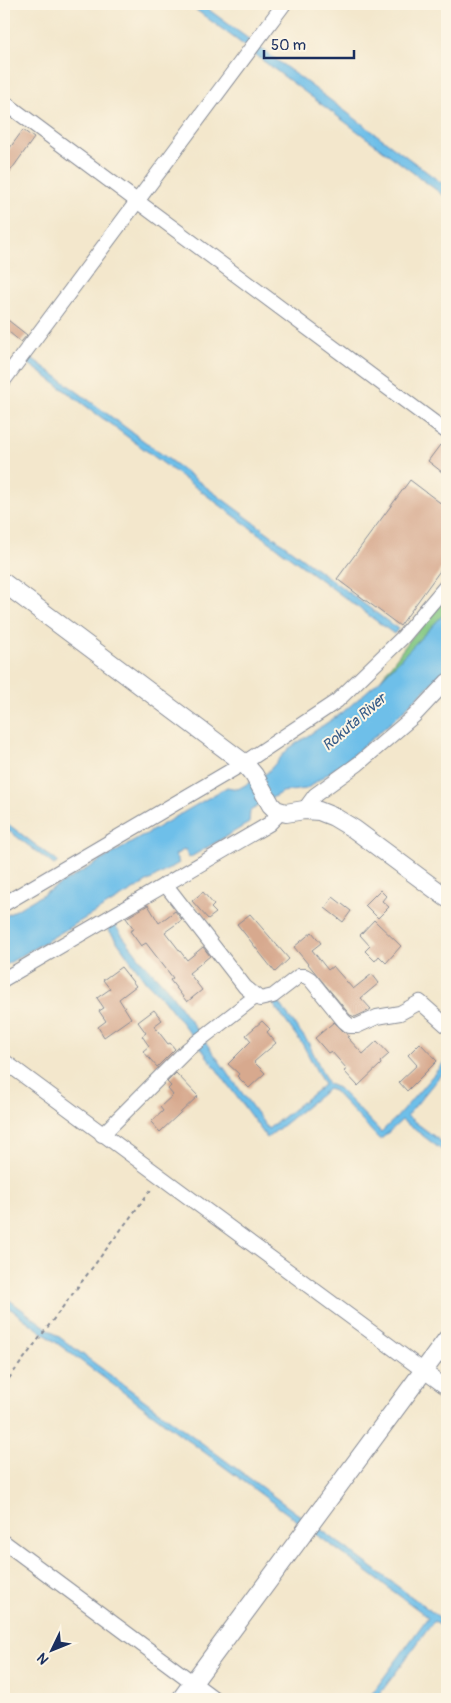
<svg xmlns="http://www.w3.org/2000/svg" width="451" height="1703" viewBox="0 0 451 1703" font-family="Pangolin,sans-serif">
<rect width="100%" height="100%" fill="#fcf5e5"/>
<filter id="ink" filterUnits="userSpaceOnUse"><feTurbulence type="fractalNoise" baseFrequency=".02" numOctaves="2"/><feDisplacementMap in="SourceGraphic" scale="10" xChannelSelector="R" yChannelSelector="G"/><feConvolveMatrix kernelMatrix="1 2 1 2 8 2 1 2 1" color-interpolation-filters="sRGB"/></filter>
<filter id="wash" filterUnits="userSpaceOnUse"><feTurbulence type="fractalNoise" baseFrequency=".0096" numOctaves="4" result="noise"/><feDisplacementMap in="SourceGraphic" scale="20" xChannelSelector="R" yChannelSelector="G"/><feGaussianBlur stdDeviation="1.12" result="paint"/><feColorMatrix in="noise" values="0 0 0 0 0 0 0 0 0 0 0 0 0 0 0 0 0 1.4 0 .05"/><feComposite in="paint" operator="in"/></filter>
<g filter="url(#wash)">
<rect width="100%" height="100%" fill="#f3e7cc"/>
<!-- green -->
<polygon fill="#83c882" stroke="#4f7c70" points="447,597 447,611 380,680 412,637"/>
<!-- water -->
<g fill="#6ebfe9" stroke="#4477a4">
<polygon points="188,4 201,4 250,40 245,46"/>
<polygon points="259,47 447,187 447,198 254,54"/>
<polygon points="29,356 398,629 394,634 25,361"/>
<polygon points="447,611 447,668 396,718 347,760 306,789 282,792 250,811 249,823 189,858 185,849 175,855 179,863 4,966 4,917 227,787 238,789 267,773 288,749 343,712 380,680"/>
<polygon points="4,821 58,862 54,865 4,827"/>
<polygon points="113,923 142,961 166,987 268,1129 324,1085 303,1045 273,1004 277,1001 308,1042 328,1084 338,1088 381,1132 397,1117 447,1059 447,1067 407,1116 447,1146 447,1154 402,1120 380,1140 334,1091 328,1089 267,1138 192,1036 164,1000 146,982 106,926"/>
<polygon points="4,1296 303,1518 300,1523 4,1304"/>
<polygon points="319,1528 447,1623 447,1631 434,1621 376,1699 368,1699 428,1617 316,1534"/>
</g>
<g id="blocks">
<!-- building -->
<g fill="#d7a98e">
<polygon points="23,130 34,138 4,180 4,156"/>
<polygon points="4,317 27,335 21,342 4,328"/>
<polygon points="440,445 447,450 447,476 428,461"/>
<polygon points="410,480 447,508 447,561 400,626 337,579"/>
<polygon points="380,890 386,896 382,901 389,907 378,918 365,905"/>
<polygon points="203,892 214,905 211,908 216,913 208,919 192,901"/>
<polygon points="333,897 351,911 343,922 325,908"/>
<polygon points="148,905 159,923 175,911 182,920 165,932 187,960 203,947 210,956 189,973 202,990 187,1002 170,980 173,978 146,943 141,946 130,931 134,929 126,918"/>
<polygon points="250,914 289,959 275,972 237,924"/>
<polygon points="374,920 401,946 386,963 379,956 375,961 365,951 370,946 360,935"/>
<polygon points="312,932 321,943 312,950 328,970 333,966 353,989 372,974 379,983 361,998 371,1009 368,1011 355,1017 350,1015 294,947"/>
<polygon points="121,967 136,986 119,999 131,1018 104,1037 98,1027 106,1021 99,1011 104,1008 97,998 110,989 103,980"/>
<polygon points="154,1010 162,1020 154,1026 168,1044 170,1043 175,1049 157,1067 143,1051 149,1046 142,1036 146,1033 138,1022"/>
<polygon points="262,1021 270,1029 267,1032 276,1043 254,1062 265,1073 249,1088 237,1076 239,1074 228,1064 251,1041 246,1035"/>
<polygon points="334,1022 346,1034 349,1036 347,1037 363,1054 377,1041 389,1054 380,1062 381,1064 358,1086 344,1071 347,1069 331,1051 328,1053 315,1038"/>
<polygon points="420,1043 437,1061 407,1091 399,1082 417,1065 408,1055"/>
<polygon points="176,1073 198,1096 160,1132 151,1122 163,1111 160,1107 173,1095 168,1089 171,1086 167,1082"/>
</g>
</g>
</g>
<g filter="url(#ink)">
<use href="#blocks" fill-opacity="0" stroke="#878b95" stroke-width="1"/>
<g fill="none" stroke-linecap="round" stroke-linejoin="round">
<defs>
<g id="minor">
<polyline points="4,102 447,432"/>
<polyline points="4,380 284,4"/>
<polyline points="304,810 315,795 358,764 414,716 447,681"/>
<polyline points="165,884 245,987 260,999 273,996 299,976 305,976 310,979 344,1021 350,1026 357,1026 377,1017 400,1013 420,1002 447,1026"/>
<polyline points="4,904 244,763 337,701 403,637 447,585"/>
<polyline points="4,979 269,824 281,812"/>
<polyline points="4,1061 447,1388"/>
<polyline points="102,1135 188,1049 255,997"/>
<polyline points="4,1542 215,1699"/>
</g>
<g id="tertiary">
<polyline points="4,583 244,763 254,775 271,805 276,810 286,813 304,810 319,811 334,817 354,829 447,898"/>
<polyline points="181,1699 447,1339"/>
</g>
</defs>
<!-- minor casing -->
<use href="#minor" stroke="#878b95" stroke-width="16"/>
<!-- tertiary casing -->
<use href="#tertiary" stroke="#878b95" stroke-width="20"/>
<!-- path -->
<polyline stroke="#878b95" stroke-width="2" stroke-dasharray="4 4" stroke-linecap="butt" points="4,1385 153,1187"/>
<!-- minor -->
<use href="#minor" stroke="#fff" stroke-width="14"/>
<!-- tertiary -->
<use href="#tertiary" stroke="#fff" stroke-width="18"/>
</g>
</g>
<g text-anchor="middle" stroke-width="4" stroke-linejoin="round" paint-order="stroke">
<!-- water labels -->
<g font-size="15" font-style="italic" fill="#345a88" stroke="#fcf5e5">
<text transform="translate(354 722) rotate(-41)" y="5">Rokuta River</text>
</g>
</g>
<!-- margin -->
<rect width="451" height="1703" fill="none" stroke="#fcf5e5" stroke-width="20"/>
<!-- north arrow -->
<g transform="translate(52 1650) rotate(227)" stroke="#fcf5e5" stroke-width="4" paint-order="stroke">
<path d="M0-4L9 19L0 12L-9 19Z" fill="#1b2f5e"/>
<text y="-8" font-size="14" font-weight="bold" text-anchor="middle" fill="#1b2f5e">N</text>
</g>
<!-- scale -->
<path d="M264 50v8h90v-8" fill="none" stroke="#1b2f5e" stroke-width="2.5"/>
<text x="271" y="50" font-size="15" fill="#1b2f5e" stroke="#fcf5e5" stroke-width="4" paint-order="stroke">50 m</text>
</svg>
